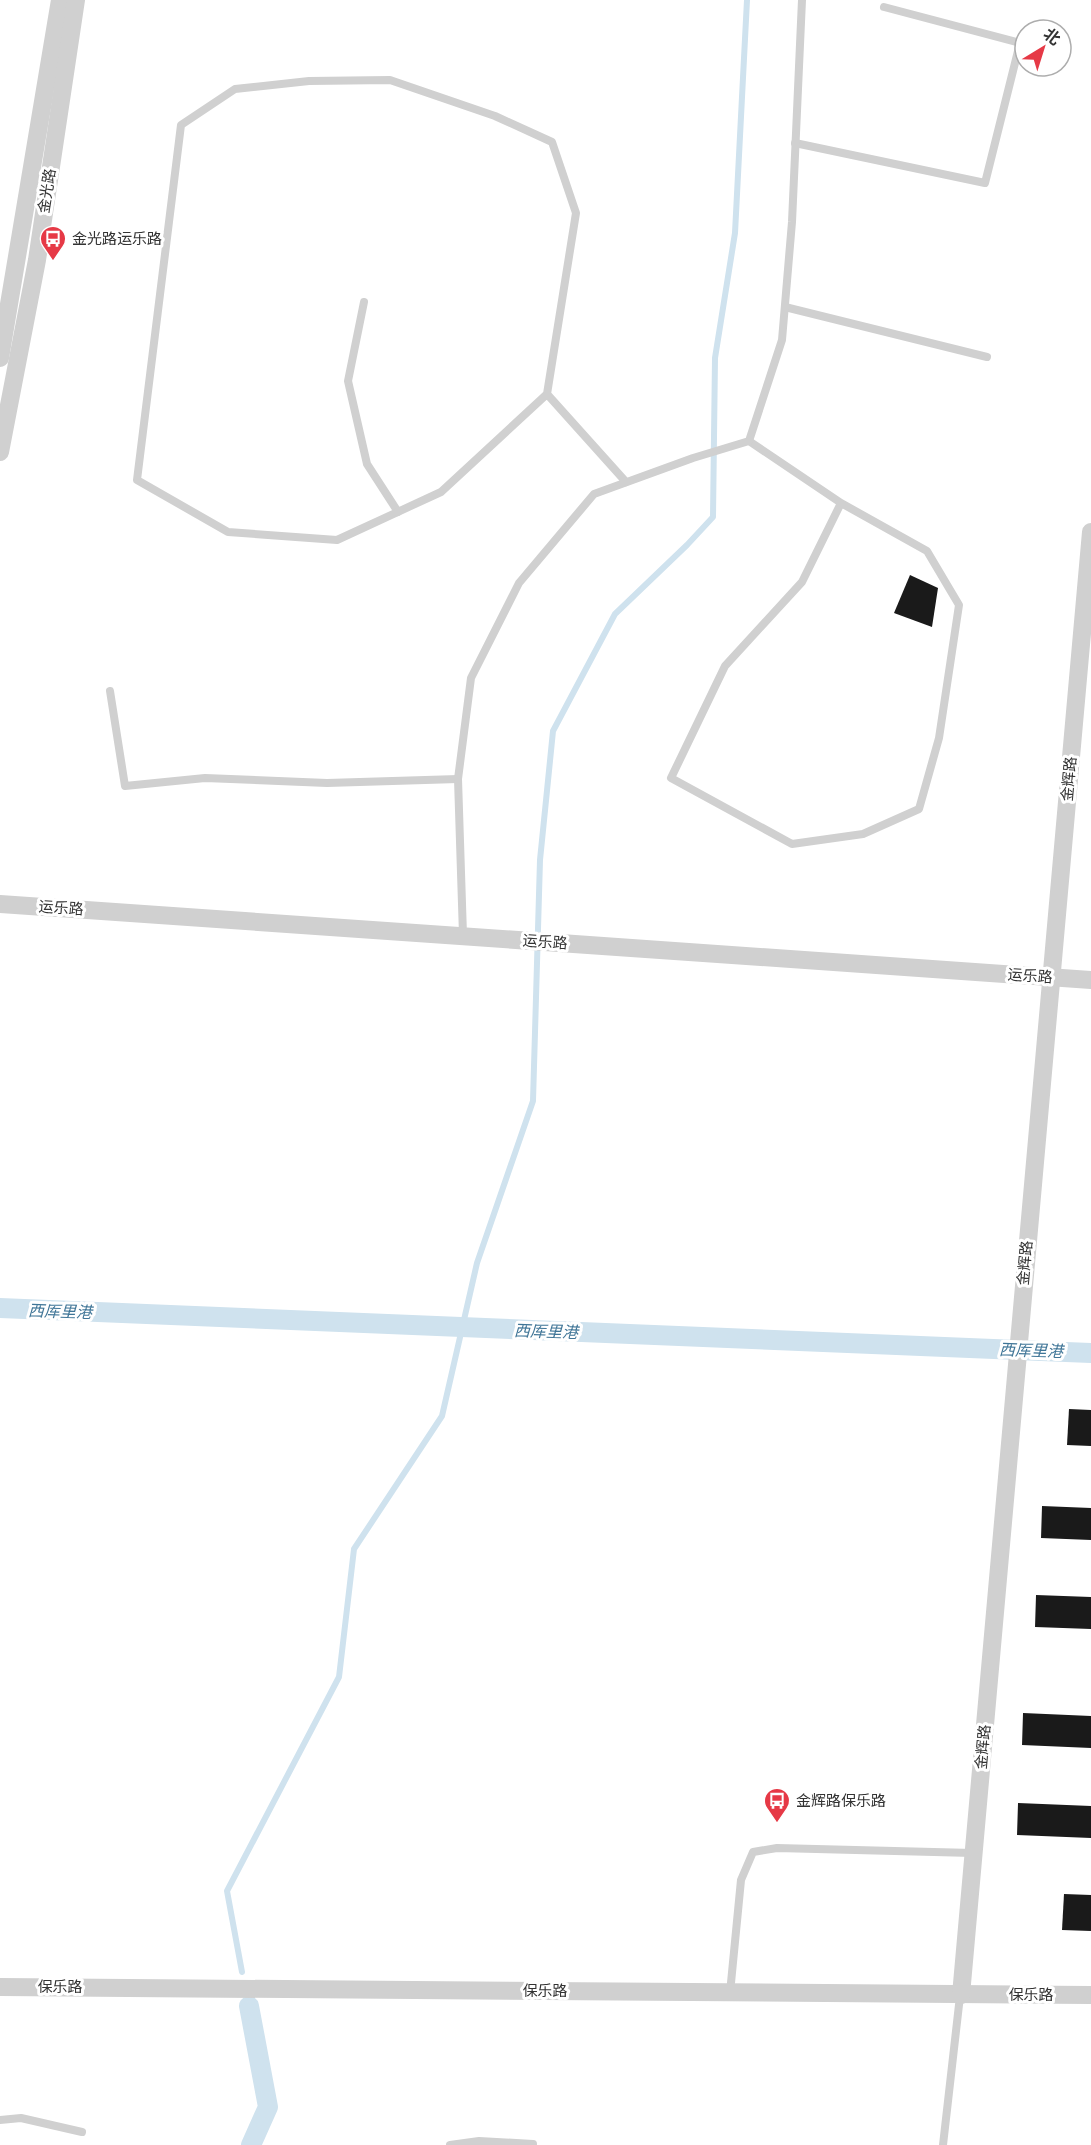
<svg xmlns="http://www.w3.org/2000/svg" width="1091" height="2145" viewBox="0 0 1091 2145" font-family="Poppins,'Noto Sans SC',sans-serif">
<rect width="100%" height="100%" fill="#fff"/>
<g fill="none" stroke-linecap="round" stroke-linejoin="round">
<!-- stream -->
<polyline stroke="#cfe2ee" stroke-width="6" points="242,1972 227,1891 339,1677 354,1549 442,1416 477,1263 533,1101 540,860 553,731 615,614 687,545 713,517 715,358 735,233 747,0"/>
<!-- canal -->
<g stroke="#cfe2ee" stroke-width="20">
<polyline points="0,1308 1091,1353"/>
<polyline points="249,2006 268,2107 251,2145"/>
</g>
</g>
<!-- building -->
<g fill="#1a1a1a">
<polygon points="910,575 938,588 932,627 894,613"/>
<polygon points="1069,1409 1091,1410 1091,1446 1067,1445"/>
<polygon points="1042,1506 1091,1508 1091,1540 1041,1538"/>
<polygon points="1036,1595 1091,1597 1091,1629 1035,1627"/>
<polygon points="1023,1713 1091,1716 1091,1748 1022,1745"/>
<polygon points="1018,1803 1091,1806 1091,1838 1017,1835"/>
<polygon points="1064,1894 1091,1895 1091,1931 1062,1930"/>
</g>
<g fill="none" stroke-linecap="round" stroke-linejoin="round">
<!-- service -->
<g stroke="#d0d0d0" stroke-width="8">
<polyline points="795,143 985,183 1020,43 884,7"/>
<polyline points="364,302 348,381 367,464 398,512"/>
<polyline points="785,307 987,357"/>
<polyline points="547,394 441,492 337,540 228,532 137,480 181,125 235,89 309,81 390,80 495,116 552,142 576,213 547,394 626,482"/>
<polyline points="749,441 841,503 927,551 959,605 939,738 919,809 863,834 792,844 671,778 725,666 802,582 841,503"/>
<polyline points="110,691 125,786 205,778 327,783 458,779"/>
<polyline points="463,935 458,779 471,678 519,583 594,494 693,458 749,441 782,340 792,222 802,0"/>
<polyline points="730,1993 741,1880 753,1852 777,1848 973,1853"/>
<polyline points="0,2120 21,2118 82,2132"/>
<polyline points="450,2145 479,2141 533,2144"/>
<polyline points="943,2145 960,1996"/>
</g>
<!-- tertiary -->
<g stroke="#d0d0d0" stroke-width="18">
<polyline points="0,358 60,0"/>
<polyline points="0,452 37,260 76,0"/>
<polyline points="0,904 1091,980"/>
<polyline points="0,1987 1091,1995"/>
<polyline points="961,1995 1091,532"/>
</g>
</g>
<!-- icons -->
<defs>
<symbol id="bus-pin" viewBox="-11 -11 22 30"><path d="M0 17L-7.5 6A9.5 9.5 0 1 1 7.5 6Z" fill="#e63946" stroke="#fff"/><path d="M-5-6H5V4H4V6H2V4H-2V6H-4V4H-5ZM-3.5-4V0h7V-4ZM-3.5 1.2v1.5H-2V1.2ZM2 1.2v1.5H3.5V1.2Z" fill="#fff"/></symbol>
</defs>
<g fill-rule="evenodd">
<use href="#bus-pin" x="38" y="224" width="30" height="40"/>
<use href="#bus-pin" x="762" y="1786" width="30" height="40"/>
</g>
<g text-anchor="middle" stroke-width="6" stroke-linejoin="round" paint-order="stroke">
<!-- street labels -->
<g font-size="15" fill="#333" stroke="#fff">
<text transform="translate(47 191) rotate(-81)" y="5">金光路</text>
<text transform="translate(1069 779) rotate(-85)" y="5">金辉路</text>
<text transform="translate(61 908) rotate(4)" y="5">运乐路</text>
<text transform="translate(545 942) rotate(4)" y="5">运乐路</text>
<text transform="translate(1030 976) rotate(4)" y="5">运乐路</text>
<text transform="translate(1025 1263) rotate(-85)" y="5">金辉路</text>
<text transform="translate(983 1747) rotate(-85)" y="5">金辉路</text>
<text x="60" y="1992">保乐路</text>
<text x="545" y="1996">保乐路</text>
<text x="1031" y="2000">保乐路</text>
</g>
<!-- poi labels -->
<g font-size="15" fill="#333" stroke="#fff" text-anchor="start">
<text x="72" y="244">金光路运乐路</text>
<text x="796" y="1806">金辉路保乐路</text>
</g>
<!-- water labels -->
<g font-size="16" font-style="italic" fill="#3f7597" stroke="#fff">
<text transform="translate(60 1311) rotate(2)" y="6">西厍里港</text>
<text transform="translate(546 1331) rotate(2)" y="6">西厍里港</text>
<text transform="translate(1031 1350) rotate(2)" y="6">西厍里港</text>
</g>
</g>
<!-- north arrow -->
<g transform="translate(1043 48) rotate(38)"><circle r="28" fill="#ffffff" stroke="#adadad" stroke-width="1.5"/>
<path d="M0-4.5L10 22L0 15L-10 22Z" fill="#e63946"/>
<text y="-9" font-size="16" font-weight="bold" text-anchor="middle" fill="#333333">北</text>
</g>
</svg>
